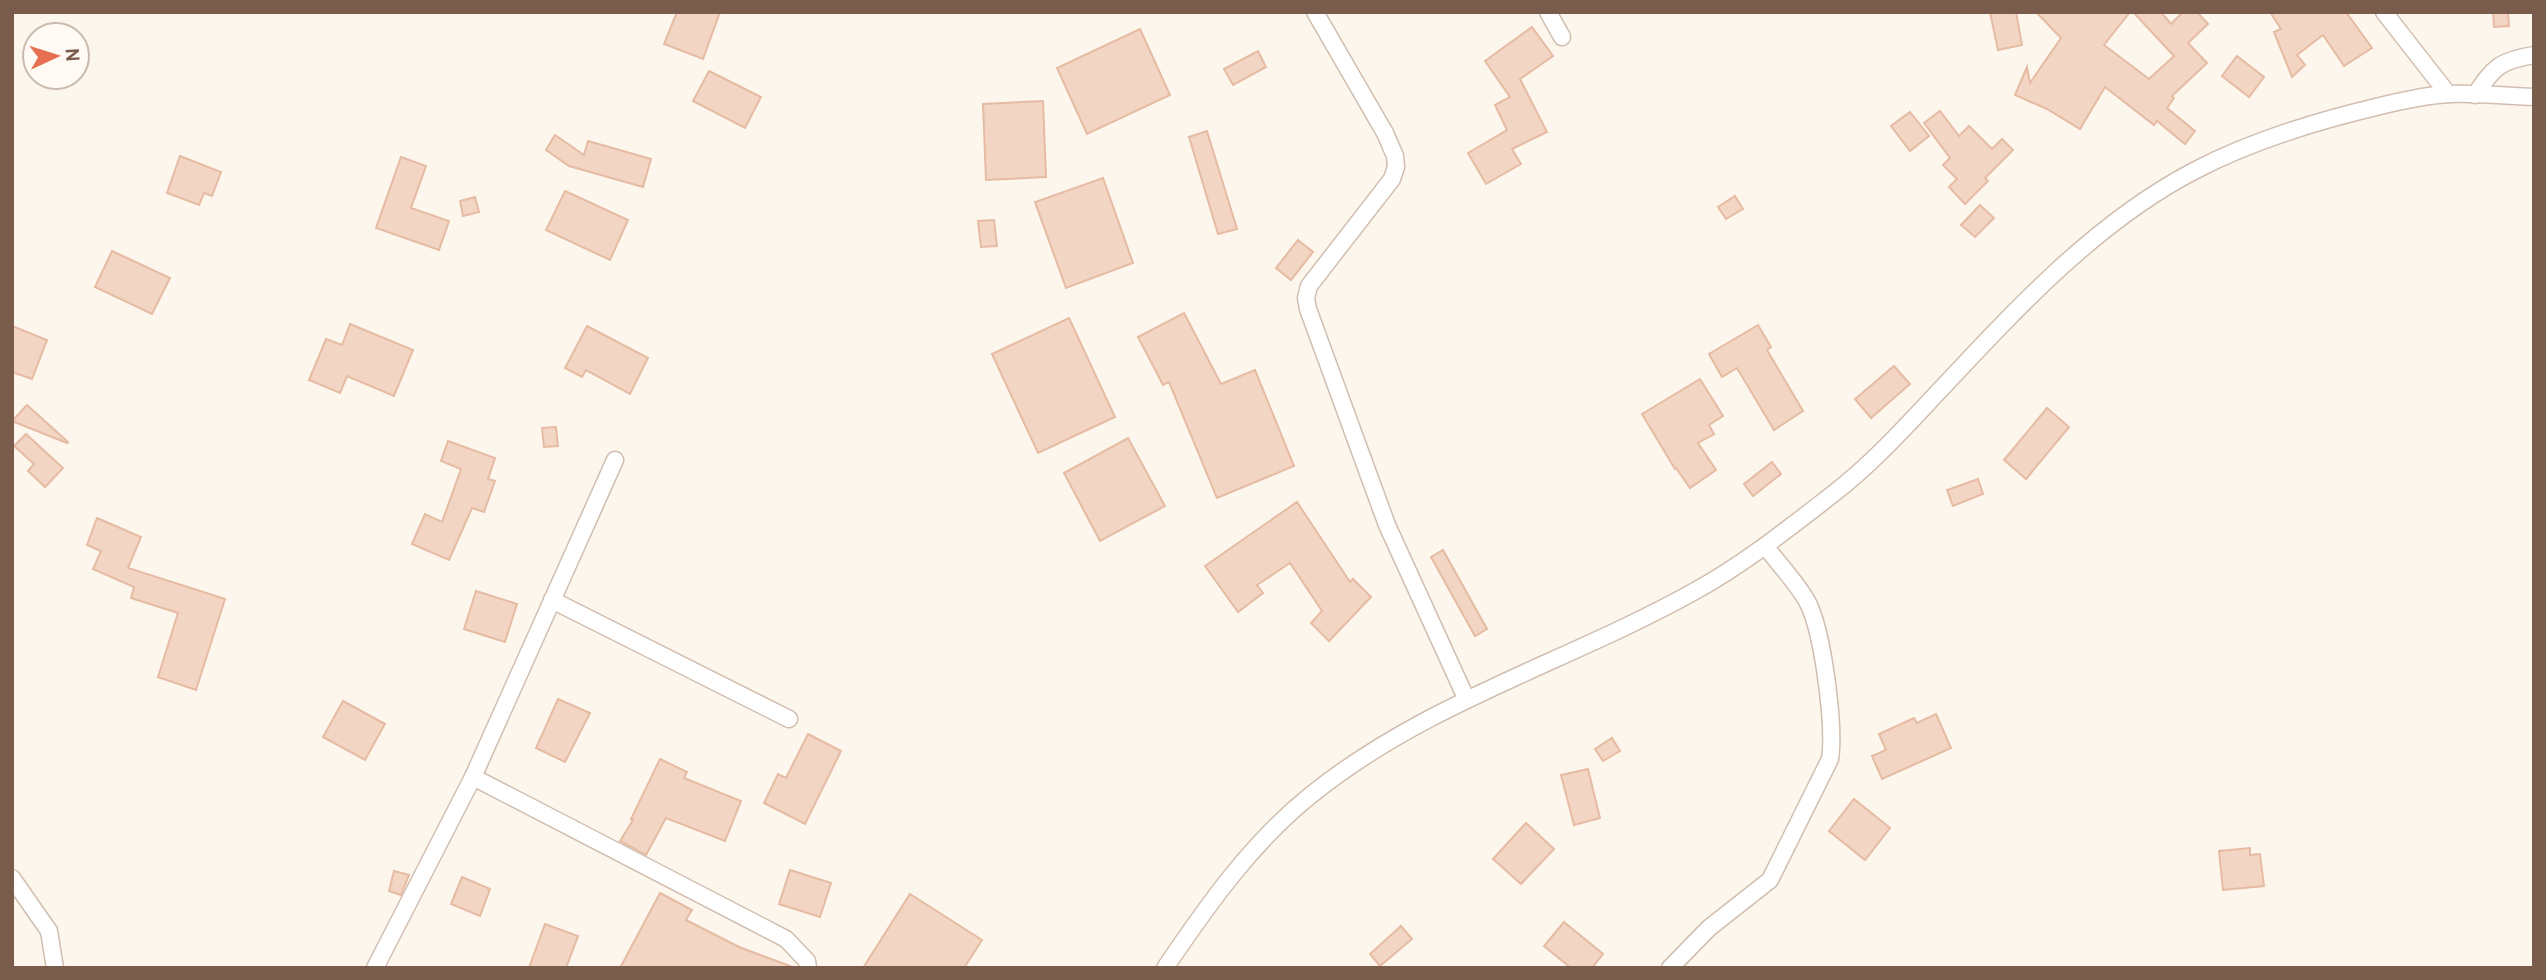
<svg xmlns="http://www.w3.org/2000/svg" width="2546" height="980" viewBox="0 0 2546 980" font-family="Overpass,sans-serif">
<rect width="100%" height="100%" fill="#fdf6ec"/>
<!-- building -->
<g fill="#f3d5c3" stroke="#e6bba3" stroke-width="2">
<polygon points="677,12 720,12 703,59 664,44"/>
<polygon points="1990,12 2016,12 2022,45 1998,50"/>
<polygon points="2036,12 2130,12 2104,45 2149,79 2174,56 2133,12 2161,12 2171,24 2183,12 2197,12 2208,24 2188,43 2207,63 2172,96 2174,98 2167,108 2195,131 2185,144 2157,121 2154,125 2105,87 2080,129 2047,109 2015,95 2027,67 2030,83 2061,38"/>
<polygon points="2270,12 2346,12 2372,48 2344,66 2323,35 2297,55 2305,65 2292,77 2274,32 2281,29"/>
<polygon points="2493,12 2508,12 2509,26 2494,27"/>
<polygon points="1532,27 1553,56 1520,79 1547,132 1512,149 1521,164 1486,184 1468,153 1507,130 1495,105 1510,97 1485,61"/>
<polygon points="1140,29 1170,95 1087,134 1057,68"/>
<polygon points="1258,51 1266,67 1233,85 1224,69"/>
<polygon points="2237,56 2264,77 2249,97 2222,76"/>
<polygon points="709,71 761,97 745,128 693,101"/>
<polygon points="1043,101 1046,177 986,180 983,104"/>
<polygon points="1940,111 1959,136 1969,126 1992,149 2002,139 2013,150 1985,178 1988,181 1965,204 1949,187 1957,179 1943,165 1950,158 1924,123"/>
<polygon points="1910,112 1929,136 1910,151 1891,126"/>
<polygon points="1207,131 1237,229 1218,234 1189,137"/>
<polygon points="555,135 584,155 588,141 651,159 643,187 569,166 546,150"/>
<polygon points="180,156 221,172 212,196 204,193 199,205 167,193"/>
<polygon points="401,157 426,166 411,208 449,221 439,250 376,228"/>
<polygon points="1103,178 1133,263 1066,288 1035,202"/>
<polygon points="565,191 628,220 610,260 546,230"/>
<polygon points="1735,196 1743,209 1726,219 1718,207"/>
<polygon points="475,197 479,212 463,216 460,201"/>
<polygon points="1980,205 1994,218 1975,237 1961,225"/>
<polygon points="994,220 997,246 981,247 978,221"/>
<polygon points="1298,240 1313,252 1291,280 1276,268"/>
<polygon points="112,251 170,278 152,314 95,287"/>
<polygon points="1184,313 1221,384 1255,370 1294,466 1217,498 1169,382 1163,385 1138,337"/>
<polygon points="1069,318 1115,417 1038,453 992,354"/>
<polygon points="350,324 413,350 394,396 347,376 340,393 309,380 326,339 342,345"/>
<polygon points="1758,325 1771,347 1767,350 1803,411 1774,430 1737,368 1722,377 1709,354"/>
<polygon points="12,326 47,340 32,379 12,372"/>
<polygon points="587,326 648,358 630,394 586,370 582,377 565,368"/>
<polygon points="1894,366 1910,384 1871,418 1855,399"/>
<polygon points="1700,379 1723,416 1709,425 1714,434 1698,443 1716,470 1690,488 1676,468 1675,469 1642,414"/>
<polygon points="27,405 68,442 67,443 12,421"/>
<polygon points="2047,408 2069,427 2026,479 2004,460"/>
<polygon points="556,427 558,446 544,447 542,428"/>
<polygon points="26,434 63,468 45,487 28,471 34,464 14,446"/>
<polygon points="1128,438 1165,506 1100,541 1064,473"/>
<polygon points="448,441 495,458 488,479 495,481 484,512 472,508 449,560 412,544 425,514 442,522 461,469 441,461"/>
<polygon points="1772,462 1781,474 1753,496 1744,484"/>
<polygon points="1978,479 1983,494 1953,506 1947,490"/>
<polygon points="1297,502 1350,582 1353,579 1371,597 1329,641 1311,623 1322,611 1290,563 1257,585 1263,593 1238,612 1205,566"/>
<polygon points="97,518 141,537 128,568 225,599 196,690 158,677 178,613 131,598 134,587 93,569 101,551 87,545"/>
<polygon points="1443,550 1487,629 1475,636 1431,557"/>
<polygon points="476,591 517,604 505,642 464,629"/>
<polygon points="558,699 590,713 565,762 536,748"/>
<polygon points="343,701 385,724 365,760 323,737"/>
<polygon points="1936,714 1951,748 1882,779 1872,756 1886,750 1879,734 1914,718 1917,723"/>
<polygon points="808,734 841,751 805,824 764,803 778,774 786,778"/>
<polygon points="1612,738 1620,751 1603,761 1595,749"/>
<polygon points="660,759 687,772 684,778 741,801 725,841 666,818 646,855 620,841 633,820 631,819"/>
<polygon points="1588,769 1600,818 1574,825 1561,775"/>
<polygon points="1854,799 1890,828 1865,860 1829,831"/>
<polygon points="1526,823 1554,849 1521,884 1493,859"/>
<polygon points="2250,848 2250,855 2260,854 2264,886 2223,890 2219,851"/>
<polygon points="790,870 831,883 820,917 779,904"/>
<polygon points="394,871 409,875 401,895 389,891"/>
<polygon points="462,877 490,889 480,916 451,904"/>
<polygon points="660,893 692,910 686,920 739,947 790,966 790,968 620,968"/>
<polygon points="910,894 982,940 964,968 863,968"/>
<polygon points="1564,922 1603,954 1592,968 1571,968 1544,946"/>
<polygon points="545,924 578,936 566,968 529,968"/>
<polygon points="1401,926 1412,939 1380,966 1370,954"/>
</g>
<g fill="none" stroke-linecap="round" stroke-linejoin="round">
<defs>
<g id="minor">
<polyline points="1315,12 1385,133 1395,156 1396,167 1392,179 1309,286 1306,298 1308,309 1387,525 1466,698"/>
<polyline points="1548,12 1562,37"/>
<polyline points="2384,12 2448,94"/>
<path d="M 2475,95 C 2494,67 2499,61 2534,55"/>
<polyline points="552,600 789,719"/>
<polyline points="473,777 786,939 807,961 808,968"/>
<polyline points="12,878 49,931 55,968"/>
<polyline points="375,968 473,777 615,460"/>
<path d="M 1165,968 C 1207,906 1252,842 1311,795 C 1426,702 1568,662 1695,591 C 1744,564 1789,528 1833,494 C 1873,463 1906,426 1941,389 C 2016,309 2096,222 2194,171 C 2251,141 2313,122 2376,107 C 2400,101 2425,95 2450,94 C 2478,93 2506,96 2534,97"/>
<path d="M 1670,968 L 1709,928 L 1770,880 L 1830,759 C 1835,726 1823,633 1808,603 C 1798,584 1778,563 1765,546"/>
</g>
</defs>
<!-- minor casing -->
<use href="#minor" stroke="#d1beb0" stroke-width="19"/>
<!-- minor -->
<use href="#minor" stroke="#fff" stroke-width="16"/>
</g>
<!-- border -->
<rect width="2546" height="980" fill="none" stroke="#7a5c4d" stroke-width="28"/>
<!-- north arrow -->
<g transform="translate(56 56) rotate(86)"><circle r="33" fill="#fffaf3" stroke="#cabbb1" stroke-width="2"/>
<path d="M0-5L12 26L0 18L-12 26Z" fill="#e76f51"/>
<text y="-10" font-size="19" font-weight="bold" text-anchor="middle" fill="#7a5c4d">N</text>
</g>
</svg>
